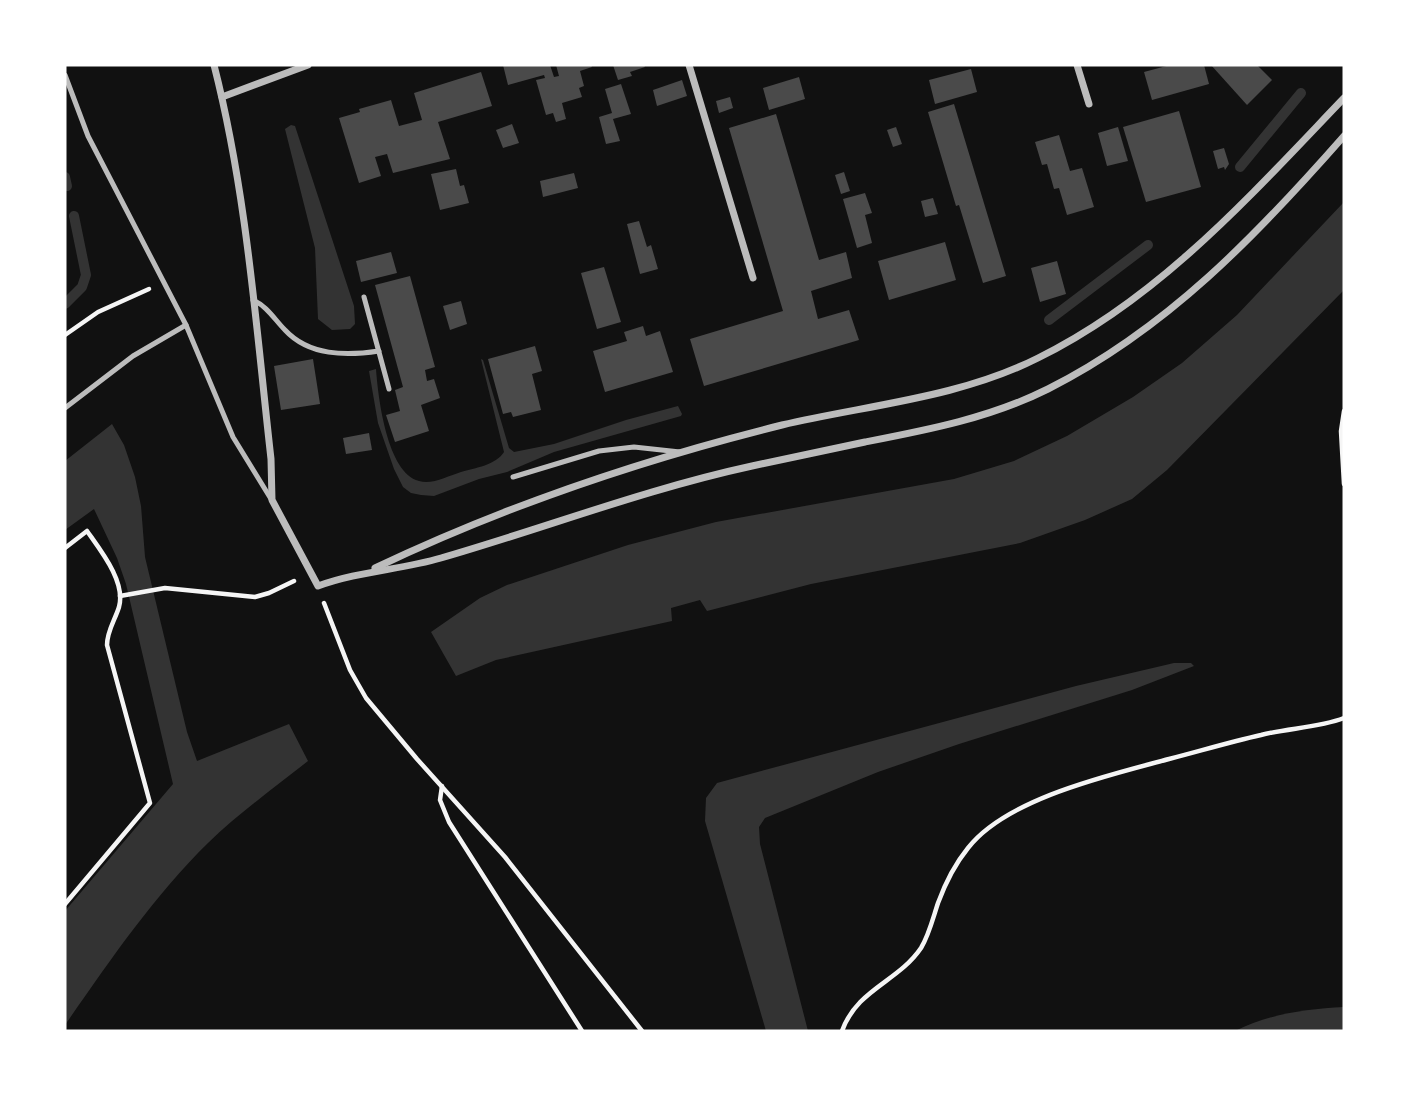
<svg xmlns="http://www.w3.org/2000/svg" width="1409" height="1096" viewBox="0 0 1409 1096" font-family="'Crimson Pro',serif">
<rect width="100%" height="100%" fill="#111"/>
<!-- water -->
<g fill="#333">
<polygon points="291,125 295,126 354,306 355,324 350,329 332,330 318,319 315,248 285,129"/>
<polygon points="1344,202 1344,290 1167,470 1132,499 1085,520 1020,543 811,584 707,611 700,600 671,608 672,621 496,660 456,676 431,632 480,598 507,585 628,545 716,522 954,479 1014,461 1067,436 1133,397 1182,363 1237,315"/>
<path d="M 481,359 L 483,360 L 509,448 L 514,452 L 554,444 L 626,420 L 678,406 L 682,414 L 681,416 L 554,452 L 507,472 L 479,479 L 434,496 L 421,495 L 411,493 L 403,487 L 394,469 L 378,423 L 369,371 L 376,369 C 378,397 387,473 419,481 C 432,485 448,476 461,472 C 475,468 496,465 504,452 Z"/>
<path d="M 112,424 L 124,445 L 135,477 L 141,506 L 145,557 L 187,732 L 197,761 L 289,724 L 308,761 C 274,788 239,813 208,843 C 153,897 109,962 65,1025 L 65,911 L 173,784 L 126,584 L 117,558 L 94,509 L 65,530 L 65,461 Z"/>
<polygon points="1174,663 1191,663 1194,666 1132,690 959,744 878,772 765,818 759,827 760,844 808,1031 766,1031 705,821 706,798 717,783 1076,686"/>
<path d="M 1344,1007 L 1344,1031 L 1235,1031 C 1269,1014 1306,1009 1344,1007 Z"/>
</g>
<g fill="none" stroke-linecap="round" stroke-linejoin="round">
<!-- stream -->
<g stroke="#333" stroke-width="10">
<polyline points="1240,167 1301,93"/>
<polyline points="65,177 67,186"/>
<polyline points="65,304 82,287 86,275 74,216"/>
<polyline points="1049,320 1148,245"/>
</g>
</g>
<!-- building -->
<g fill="#4a4a4a">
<polygon points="503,65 550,65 554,77 559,76 556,65 591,65 592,67 580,71 584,86 579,88 582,97 562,103 566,119 556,122 553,113 546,115 536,80 545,78 544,75 508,85"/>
<polygon points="613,65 644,65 645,67 630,72 632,76 618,80"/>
<polygon points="1170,65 1204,65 1209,84 1152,100 1144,72"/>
<polygon points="1211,65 1257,65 1272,80 1247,105"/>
<polygon points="971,69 977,92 935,104 929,80"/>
<polygon points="481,72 492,106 438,122 450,159 393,173 387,154 375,157 381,176 359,183 339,118 360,112 359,109 391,100 399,126 422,120 414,93"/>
<polygon points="799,77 805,99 769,110 763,88"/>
<polygon points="682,80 687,96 657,106 653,90"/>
<polygon points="621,84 631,114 613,119 620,141 606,144 599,117 612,113 605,89"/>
<polygon points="730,97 733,108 719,113 716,101"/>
<polygon points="954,104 1006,276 983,283 959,205 956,206 928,112"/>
<polygon points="1179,111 1201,187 1146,202 1123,127"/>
<polygon points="776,114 819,260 846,252 852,278 811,291 818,319 849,310 859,340 704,386 690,339 783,311 729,128"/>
<polygon points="512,124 519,143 503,148 496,130"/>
<polygon points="896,127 902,144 893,147 887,130"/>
<polygon points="1118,127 1128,161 1107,166 1098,133"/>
<polygon points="1059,135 1070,171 1082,168 1094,207 1067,215 1059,188 1054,189 1047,164 1042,165 1035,142"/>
<polygon points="1224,148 1229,164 1225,170 1224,167 1218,169 1213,151"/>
<polygon points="456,169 460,186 464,185 469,203 440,210 431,174"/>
<polygon points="844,172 850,191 841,194 835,175"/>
<polygon points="574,173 578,188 543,197 540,181"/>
<polygon points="865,193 872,213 865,215 872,243 857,248 843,199"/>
<polygon points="933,198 938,214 925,217 921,201"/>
<polygon points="639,221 647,247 651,245 658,269 640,274 627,224"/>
<polygon points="945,242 956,280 889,300 878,261"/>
<polygon points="391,252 397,273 361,282 356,261"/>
<polygon points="1057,261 1066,294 1040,302 1031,268"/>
<polygon points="604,267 621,322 597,329 581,273"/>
<polygon points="410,276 435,367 425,370 427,381 434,379 440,398 421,405 429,431 395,442 386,415 400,411 395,390 403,387 375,285"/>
<polygon points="461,301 467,324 450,330 443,306"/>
<polygon points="643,326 646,336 660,331 673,372 605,392 593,351 627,341 624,332"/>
<polygon points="535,346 542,371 532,374 541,410 513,417 511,412 503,414 488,359"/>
<polygon points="313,359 320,404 281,410 274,366"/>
<polygon points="369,433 372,450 346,454 343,438"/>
</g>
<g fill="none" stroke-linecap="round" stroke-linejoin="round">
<!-- path -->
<g stroke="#f5f5f5" stroke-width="4.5">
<polyline points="65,335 98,312 149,289"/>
<polyline points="1344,411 1341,431 1344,484"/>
<path d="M 65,548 L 87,531 C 101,551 126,582 119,607 C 115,620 107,631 107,645 L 150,803 L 65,904"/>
<polyline points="120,596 165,588 255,597 269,593 294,581"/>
<polyline points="324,603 350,670 366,698 417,759 505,857 642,1031"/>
<polyline points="442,786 440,800 449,822 582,1031"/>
<path d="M 842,1031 C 857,989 898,982 921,948 C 929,935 933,918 938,903 C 945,884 955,864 968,848 C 1007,798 1110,775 1169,759 C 1200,751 1230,742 1261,735 C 1288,728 1318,728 1344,718"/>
</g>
<!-- service -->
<g stroke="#bcbcbc" stroke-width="5">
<polyline points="65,75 88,136 186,325 233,437 271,499"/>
<polyline points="364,297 389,389"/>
<path d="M 253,300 C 268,307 274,319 285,330 C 309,356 346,356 379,351"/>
<polyline points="65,408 133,356 186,325"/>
<polyline points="513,477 599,451 634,447 680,452"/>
</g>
<!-- minor -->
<g stroke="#bcbcbc" stroke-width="7">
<path d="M 214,65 C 247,194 256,327 271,459 L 272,500 L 318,586 C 359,571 400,570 441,558 C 545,528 646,489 752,466 C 790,458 827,450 865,442 C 927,430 990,418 1048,389 C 1167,329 1257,235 1344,136"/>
<polyline points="689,65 753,278"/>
<polyline points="1077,65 1089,104"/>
<polyline points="222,97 308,65"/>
<path d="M 375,568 C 505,506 641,460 782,425 C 867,405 959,398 1038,358 C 1160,298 1251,195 1344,98"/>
</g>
</g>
<!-- border -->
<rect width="1409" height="1096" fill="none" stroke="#ffffff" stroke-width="133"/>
</svg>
